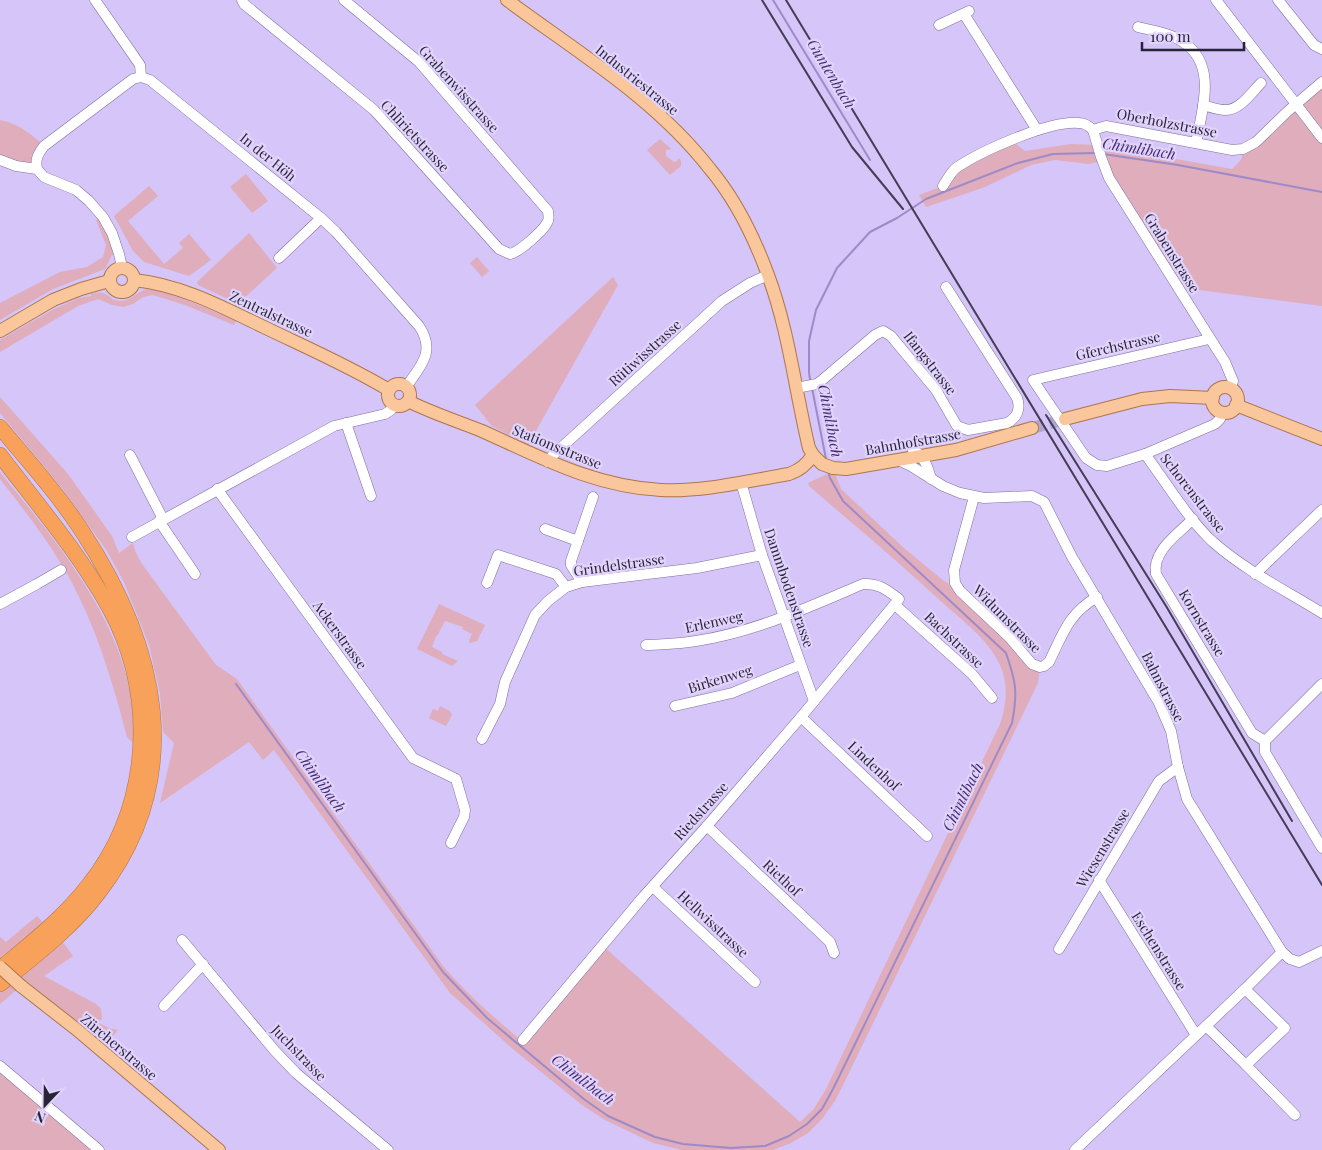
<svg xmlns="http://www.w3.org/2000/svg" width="1322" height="1150" viewBox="0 0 1322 1150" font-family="'Playfair Display',serif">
<rect width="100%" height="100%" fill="#d5c5f8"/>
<!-- green -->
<g fill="#dfadbc">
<polygon points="1322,82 1322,306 1176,287 1102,161 1089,164 1055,160 1031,165 985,187 926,207 919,195 943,186 954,169 1011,140 1025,151 1071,144 1097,145 1232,169 1241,160 1243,154"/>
<path d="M 0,120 C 19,124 30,133 44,146 L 37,169 L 0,160 Z"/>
<polygon points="660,139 671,149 666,150 666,156 674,162 677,161 679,158 681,161 681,166 670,175 647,150"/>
<polygon points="246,174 268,201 252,213 230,187"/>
<polygon points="149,186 158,196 128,221 164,264 183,248 179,243 189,234 211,260 189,276 144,262 133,251 114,216"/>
<polygon points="99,218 105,226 115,255 112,255 105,269 53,289 0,320 0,303 60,272 87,267 103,257 106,245 96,220"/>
<polygon points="249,233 277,268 243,299 241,305 198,285 197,282"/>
<polygon points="477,257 489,271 482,277 470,263"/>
<polygon points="613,277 618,285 528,445 492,426 475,405"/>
<path d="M 146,289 C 178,294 206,308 236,321 L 234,325 L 185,305 L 153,295 L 143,297 L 133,304 L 124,307 L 112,305 L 98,299 L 78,306 L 0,352 L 0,340 L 54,309 L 79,298 L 91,296 L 91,294 C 111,289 106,301 121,301 C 131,301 137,292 146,289 Z"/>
<path d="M 0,397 L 68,474 L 112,536 L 119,553 L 133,543 L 135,551 L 142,564 L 216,665 L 237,679 L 443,966 C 467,994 494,1018 522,1041 L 602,945 L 800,1122 L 813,1110 L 825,1091 L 1000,724 C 1007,704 1009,681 998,661 C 986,638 963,621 944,604 C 900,563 854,525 809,486 L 808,483 L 834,471 L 841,489 L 905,549 L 944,581 L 960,591 L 1040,667 L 1038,683 L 845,1081 L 835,1101 L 822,1119 L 808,1133 L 791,1143 L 773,1150 L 682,1150 L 653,1143 L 605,1120 L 582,1105 L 514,1050 L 450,993 L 274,750 L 263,760 L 249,742 L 160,803 L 174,743 L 163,732 L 160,693 L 149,645 L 124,582 L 107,551 L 61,487 L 0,413 Z"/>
<path d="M 0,472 C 55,540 115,610 132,699 C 135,714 134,730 135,745 L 127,737 C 113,683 97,629 70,579 C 50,543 25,511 0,479 Z"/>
<polygon points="439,604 485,625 477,641 470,643 469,641 472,634 462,629 463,627 445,621 437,636 436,636 432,647 442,652 442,654 458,661 452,666 417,649"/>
<polygon points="440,706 450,711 452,715 446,726 429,718 433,709 438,711"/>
<polygon points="37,916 66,946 73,956 44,976 96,1004 101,1009 102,1019 97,1022 109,1028 118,1030 100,1050 21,986 0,1004 0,937 6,942"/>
<polygon points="0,1066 99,1150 0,1150"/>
</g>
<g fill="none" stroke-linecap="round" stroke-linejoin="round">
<!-- stream -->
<g stroke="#9e8ac7" stroke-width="2">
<polyline points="773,0 870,160"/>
<polyline points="1103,154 1178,165 1322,192"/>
<polyline points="810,380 809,372 809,341 816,310 837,268 870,232 897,218 926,199 1018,163 1053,154 1096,153"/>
<polyline points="812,388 826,459"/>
<path d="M 236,684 L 443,972 L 487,1018 L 585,1100 L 608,1116 L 655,1137 L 683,1144 L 731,1148 L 765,1146 L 789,1136 L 807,1124 L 822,1109 L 833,1089 L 1012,723 C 1018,692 1016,682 1006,653 L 843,501 L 830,478 L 828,471"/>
</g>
<!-- major-tunnel -->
<polyline stroke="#b3a5d1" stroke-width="12" stroke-dasharray="12 6" stroke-linecap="butt" points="1032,428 1065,419"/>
<defs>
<g id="minor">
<polyline points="95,0 140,65 141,77"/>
<path d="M 242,0 L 244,4 L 374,110 L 499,249 L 510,254 C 519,252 542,232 547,223 C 550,219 548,215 548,211 L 419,62 L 344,0"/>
<polyline points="1216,0 1322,138"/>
<polyline points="1278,0 1314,45 1322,49"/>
<polyline points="964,14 1037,130"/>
<polyline points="939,25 969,11"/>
<path d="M 1138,27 C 1153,31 1170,33 1183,42 C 1218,65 1202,109 1196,143"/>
<path d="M 1203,105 C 1210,107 1219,110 1226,110 C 1240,110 1252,92 1261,83"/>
<polyline points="1093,130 1101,157 1109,178 1225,362 1233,381 1231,388"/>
<polyline points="1093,130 1106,126 1232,150 1243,149 1256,142 1288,111 1322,82"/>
<polyline points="0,160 16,166 37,169 44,177 76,190 89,201 103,217 112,233 119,254 122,267"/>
<path d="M 37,169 C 35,159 38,154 44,146 L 133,79 L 141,77 L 150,80 L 321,218 L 336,232 L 419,326 C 436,351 421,366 406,387"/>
<path d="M 943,186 C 947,180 951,172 956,168 C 981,151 1050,120 1079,123 C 1085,123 1089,126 1093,130"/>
<polyline points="279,258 321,218"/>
<polyline points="1209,339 1033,380 1086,458 1097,465 1107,466 1145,454 1215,424 1220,419 1222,412"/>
<path d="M 796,388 L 817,384 L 821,381 L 875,335 L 883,331 L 891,336 L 936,390 L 957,426 L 968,430 L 1007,423 C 1017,418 1021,409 1017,398 L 946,287"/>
<polyline points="346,423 371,496"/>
<path d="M 913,450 C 924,456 928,467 931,479"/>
<path d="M 1145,454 C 1165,481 1188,519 1213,542 C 1246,571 1285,590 1322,613"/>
<polyline points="130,455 163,519"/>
<polyline points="898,460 911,466 943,486 960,493 984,498 1032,496 1044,502 1072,557 1159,703 1171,731 1178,767 1187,799 1282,952 1290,959 1299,962 1322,951"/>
<polyline points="548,462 552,456 722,301 750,283 768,275"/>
<polyline points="741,482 762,555 814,701"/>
<polyline points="217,489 413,758 456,779 465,810 464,817 451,843"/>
<path d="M 974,497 L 954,570 L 955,583 L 960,591 L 1009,637 L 1032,664 L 1040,667 L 1044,666 L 1049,662 C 1063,634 1068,614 1097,597"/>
<path d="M 1193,519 C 1178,534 1152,551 1156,574 L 1252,733 L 1265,741"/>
<polyline points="159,521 195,574"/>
<polyline points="545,529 578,541"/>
<polyline points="132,537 334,426 385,414 391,410 394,405"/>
<polyline points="1255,574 1322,510"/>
<polyline points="582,582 571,565 571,561 593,497"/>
<polyline points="487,583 498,555 556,574 566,587"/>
<polyline points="0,604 37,584 61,570"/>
<polyline points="895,605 972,674 992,698"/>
<polyline points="1322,684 1265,741 1265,752 1322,848"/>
<polyline points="675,706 732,693 800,665"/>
<polyline points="801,717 927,836"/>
<polyline points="482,739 500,704 505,682 535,615 548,601 566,587 582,582 697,568 762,555"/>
<polyline points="707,826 830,942 834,953"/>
<polyline points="1099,880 1196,1035"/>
<polyline points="653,887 755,982"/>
<polyline points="182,940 275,1051 296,1073 388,1150"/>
<polyline points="1059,949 1159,781 1178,767"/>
<polyline points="164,1006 203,964"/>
<polyline points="1206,1026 1246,1065 1285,1028 1245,989"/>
<path d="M 523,1040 L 643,897 L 707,826 L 801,717 L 899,599 C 887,590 879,583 863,584 C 809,607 755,632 696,641 C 680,644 663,644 646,645"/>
<polyline points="1246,1065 1295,1115"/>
<polyline points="0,1066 99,1150"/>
<polyline points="1075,1150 1245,989 1282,952"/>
</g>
<g id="major">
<path d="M 507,0 C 577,52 656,99 710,169 C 736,200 754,237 768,275 C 789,331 795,390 809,448 L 813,455 L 822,464 L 833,468 L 846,469 L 956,450 L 1032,428"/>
<circle cx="122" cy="280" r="12"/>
<path d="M 134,280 C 183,285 226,309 270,330 C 310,349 351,367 389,390"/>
<polyline points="0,331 53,300 81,289 109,281"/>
<circle cx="399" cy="395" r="11"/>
<circle cx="1225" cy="400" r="13"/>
<path d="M 408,401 C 432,413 457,421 482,431 C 540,457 595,487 661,490 C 704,492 747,481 789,474 C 800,470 806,465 813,455"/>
<polyline points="1236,405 1322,439"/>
<polyline points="1065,419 1142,399 1170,396 1213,398"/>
<polyline points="21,986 76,1029 219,1150"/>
</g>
<g id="highway">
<path d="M 0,427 C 28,461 58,494 82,531 C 157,645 189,775 99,892 C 72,928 35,956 0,984"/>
<path d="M 0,455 C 38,505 80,554 110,609 C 157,697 151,807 88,886 C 63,918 31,943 0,969"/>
</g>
</defs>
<!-- minor casing -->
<use href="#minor" stroke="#7f709e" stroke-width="11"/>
<!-- major casing -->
<use href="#major" stroke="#af754d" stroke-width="14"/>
<!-- highway casing -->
<use href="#highway" stroke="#af754d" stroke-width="16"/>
<!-- minor -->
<use href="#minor" stroke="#fff" stroke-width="10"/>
<!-- major -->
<use href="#major" stroke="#fac79c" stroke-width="12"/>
<!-- highway -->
<use href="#highway" stroke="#f7a15a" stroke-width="15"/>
<!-- rail -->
<g stroke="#443d55" stroke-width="2">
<polyline points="762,0 852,147 903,209"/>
<polyline points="786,0 1322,885"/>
<polyline points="1046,415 1166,606 1292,821"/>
</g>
<defs>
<polyline id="major-bridge" points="0,967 21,986"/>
</defs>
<!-- major-bridge casing -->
<use href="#major-bridge" stroke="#af754d" stroke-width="14" stroke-linecap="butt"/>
<!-- major-bridge -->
<use href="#major-bridge" stroke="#fac79c" stroke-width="12"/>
</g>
<g text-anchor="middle" stroke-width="4.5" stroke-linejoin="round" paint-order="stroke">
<!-- street labels -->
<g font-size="14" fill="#292336" stroke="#e0d4fd">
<text transform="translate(637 80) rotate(39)" y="5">Industriestrasse</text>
<text transform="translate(459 89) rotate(48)" y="5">Grabenwisstrasse</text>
<text transform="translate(1167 123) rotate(11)" y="5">Oberholzstrasse</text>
<text transform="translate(415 136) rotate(47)" y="5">Chlirietstrasse</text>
<text transform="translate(268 157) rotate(39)" y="5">In der Höh</text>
<text transform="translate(1172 253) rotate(58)" y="5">Grabenstrasse</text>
<text transform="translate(271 314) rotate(25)" y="5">Zentralstrasse</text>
<text transform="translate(1118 346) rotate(-13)" y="5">Gferchstrasse</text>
<text transform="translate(645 353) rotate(-42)" y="5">Rütiwisstrasse</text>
<text transform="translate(930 363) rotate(52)" y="5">Ifangstrasse</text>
<text transform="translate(913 442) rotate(-10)" y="5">Bahnhofstrasse</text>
<text transform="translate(557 447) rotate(22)" y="5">Stationsstrasse</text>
<text transform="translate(1193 493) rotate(52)" y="5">Schorenstrasse</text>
<text transform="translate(619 565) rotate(-8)" y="5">Grindelstrasse</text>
<text transform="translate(789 588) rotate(71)" y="5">Dammbodenstrasse</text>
<text transform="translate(1007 619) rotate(45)" y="5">Widumstrasse</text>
<text transform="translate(714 622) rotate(-12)" y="5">Erlenweg</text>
<text transform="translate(1202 623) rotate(59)" y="5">Kornstrasse</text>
<text transform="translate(340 635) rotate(54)" y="5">Ackerstrasse</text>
<text transform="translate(954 640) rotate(43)" y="5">Bachstrasse</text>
<text transform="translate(720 679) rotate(-17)" y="5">Birkenweg</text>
<text transform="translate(1163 687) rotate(63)" y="5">Bahnstrasse</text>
<text transform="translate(874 766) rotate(43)" y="5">Lindenhof</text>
<text transform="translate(701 811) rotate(-48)" y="5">Riedstrasse</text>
<text transform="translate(1103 848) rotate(-59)" y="5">Wiesenstrasse</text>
<text transform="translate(782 878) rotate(43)" y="5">Riethof</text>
<text transform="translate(713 924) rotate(43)" y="5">Hellwisstrasse</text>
<text transform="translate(1159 951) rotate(58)" y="5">Eschenstrasse</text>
<text transform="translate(119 1047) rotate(40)" y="5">Zürcherstrasse</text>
<text transform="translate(299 1053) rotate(46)" y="5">Juchstrasse</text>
</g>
<!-- water labels -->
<g font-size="15" font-style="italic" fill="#462871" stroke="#e0d4fd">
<text transform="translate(831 74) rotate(59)" y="5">Guntenbach</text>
<text transform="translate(1139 149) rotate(9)" y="5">Chimlibach</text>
<text transform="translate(830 421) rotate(79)" y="5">Chimlibach</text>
<text transform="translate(320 781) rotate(54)" y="5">Chimlibach</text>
<text transform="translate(963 797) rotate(-64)" y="5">Chimlibach</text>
<text transform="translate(583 1080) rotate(37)" y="5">Chimlibach</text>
</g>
</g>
<!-- north arrow -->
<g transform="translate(45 1105) rotate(202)" stroke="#e0d4fd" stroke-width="4" paint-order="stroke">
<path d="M0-4L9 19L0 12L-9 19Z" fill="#292336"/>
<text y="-8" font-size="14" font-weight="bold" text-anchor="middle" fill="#292336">N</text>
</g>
<!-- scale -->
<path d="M1142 42v8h102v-8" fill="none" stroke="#292336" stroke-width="2.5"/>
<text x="1150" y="42" font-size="15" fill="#292336" stroke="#e0d4fd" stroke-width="4" paint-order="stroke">100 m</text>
</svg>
